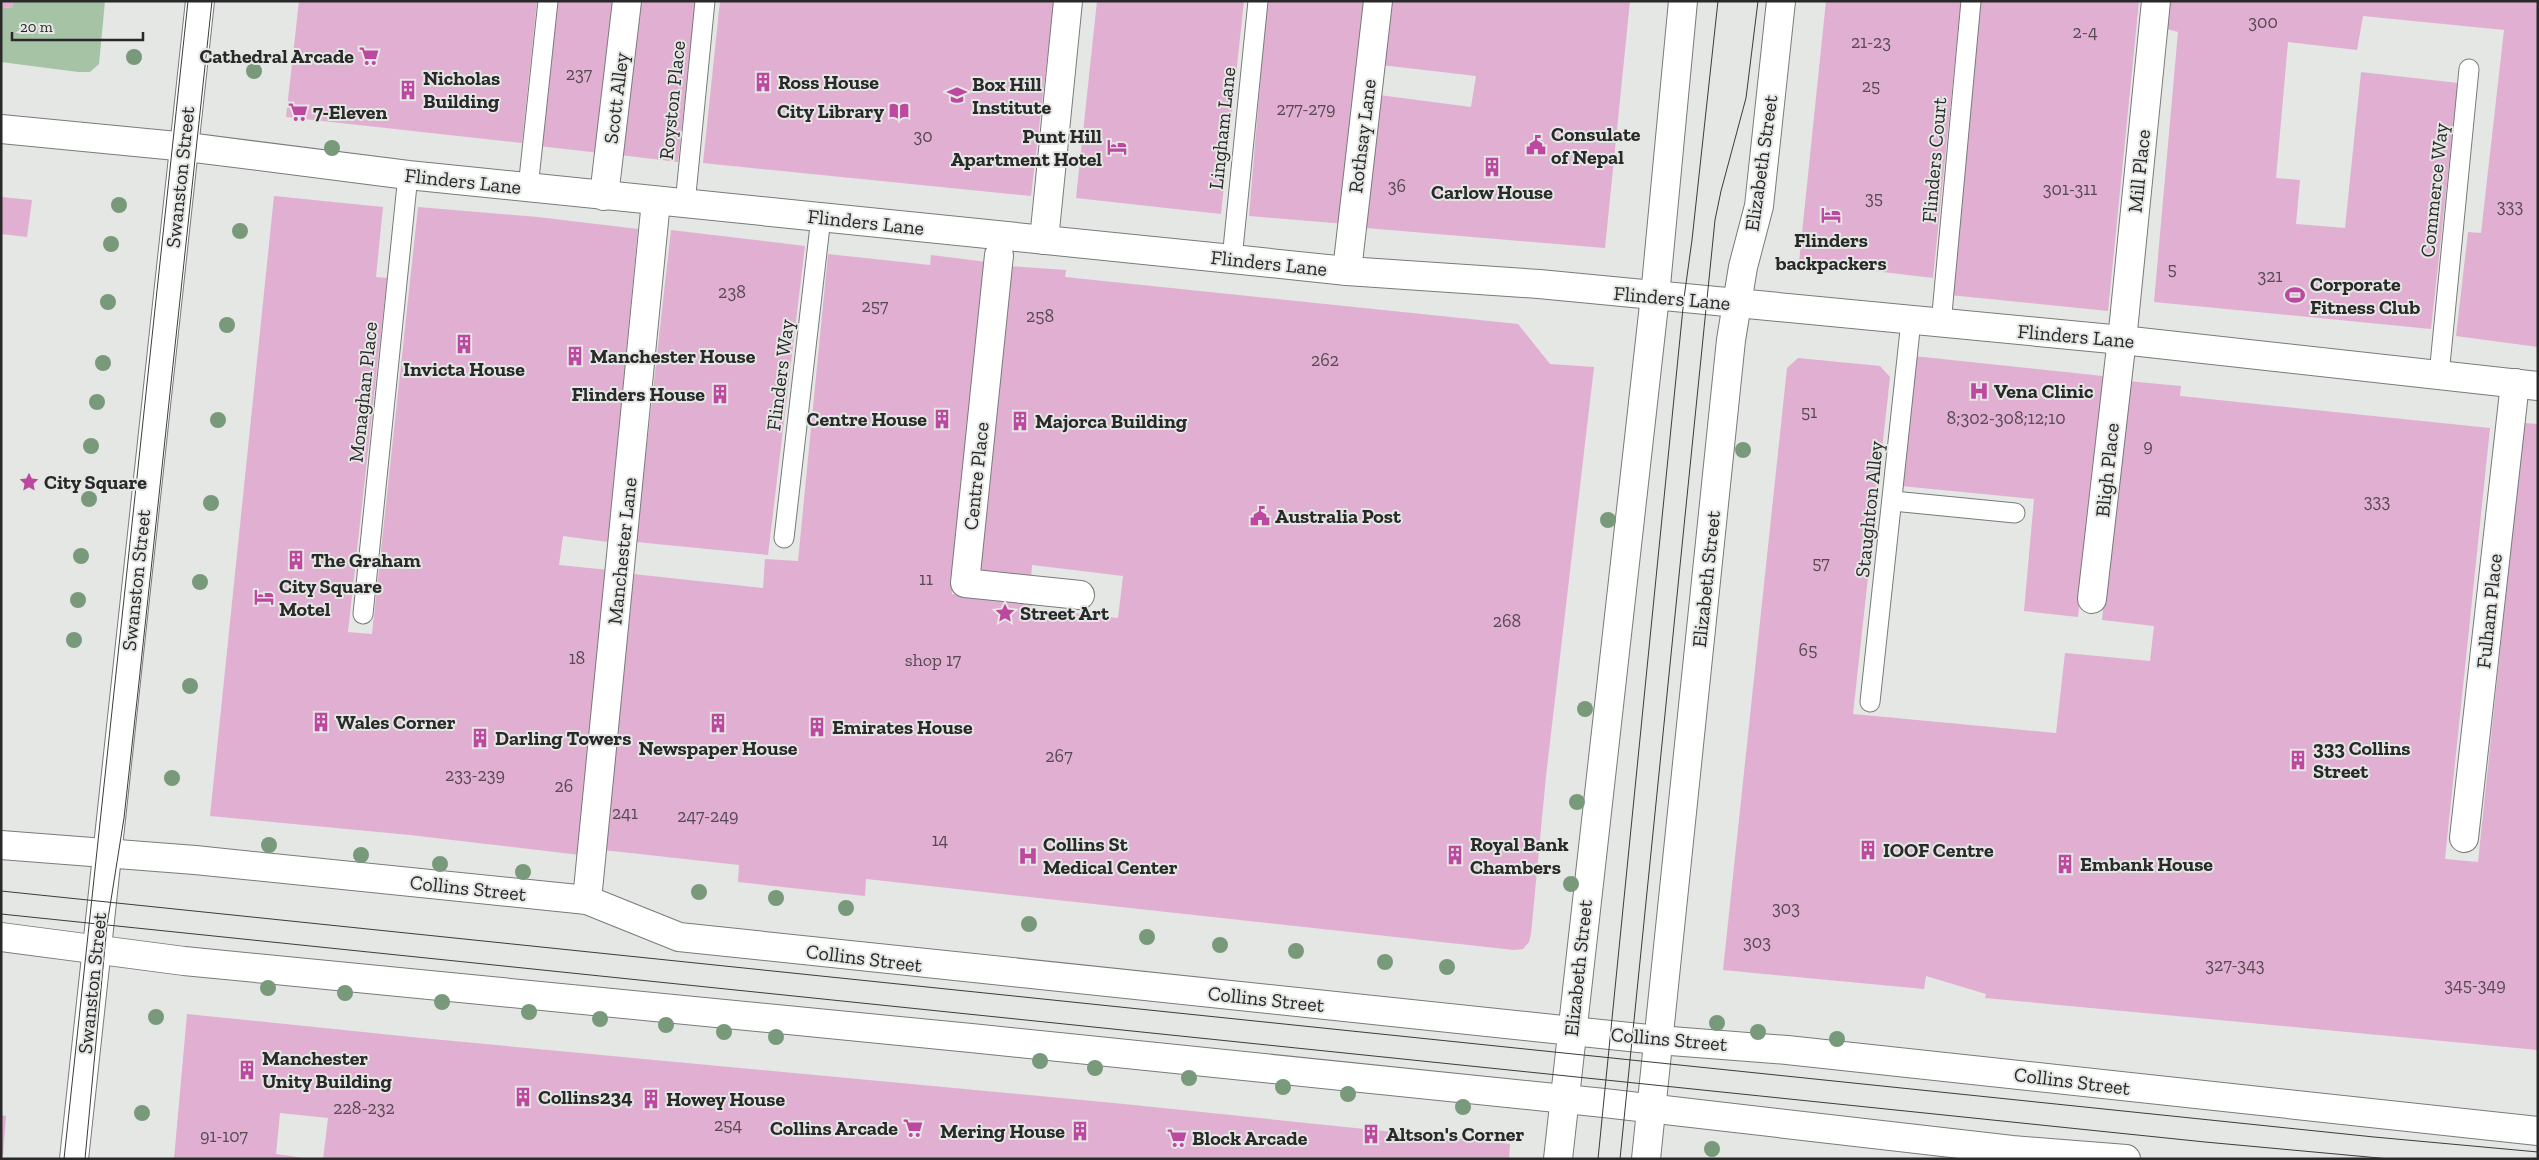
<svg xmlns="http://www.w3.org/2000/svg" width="2539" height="1160" viewBox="0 0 2539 1160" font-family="'Zilla Slab',serif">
<rect width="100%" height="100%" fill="#e4e7e4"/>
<!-- green -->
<polygon fill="#a7c3a6" points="13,1 105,1 99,64 90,72 78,72 1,62 1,7 12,8"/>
<!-- building -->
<g fill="#e1afd1">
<polygon points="1,1 13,1 12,8 1,7"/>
<polygon points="299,1 537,1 522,143 286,117"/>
<polygon points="557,1 619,1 600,153 539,146"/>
<polygon points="638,1 696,1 678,162 620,155"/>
<polygon points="720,1 1054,1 1031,196 703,163"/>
<polygon points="1097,1 1244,1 1221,214 1076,198"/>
<polygon points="1267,1 1363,1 1346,224 1249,216"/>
<polygon points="1389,1 1630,1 1605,248 1366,228 1379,95 1471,107 1476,76 1381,65"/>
<polygon points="1826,1 1961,1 1933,278 1799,262"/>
<polygon points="1980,1 2139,1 2108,311 1950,295"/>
<polygon points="2166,1 2538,1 2538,347 2456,336 2468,232 2481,233 2504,30 2363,16 2357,50 2288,42 2276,178 2300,180 2296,224 2345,228 2361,72 2458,83 2431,329 2154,302 2178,32 2163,28"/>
<polygon points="274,196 383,207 376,277 387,278 348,632 372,634 418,207 538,217 638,229 608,542 563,536 559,565 609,570 580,855 410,835 210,816"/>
<polygon points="1,197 32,200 27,237 1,234"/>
<polygon points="671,230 805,246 768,555 636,542"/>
<polygon points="828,254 930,265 931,255 987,262 952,594 1032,603 1031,608 1118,618 1123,576 1032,565 1031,579 977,573 1007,266 1066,270 1065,277 1518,324 1550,364 1594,367 1546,776 1531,934 1529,942 1523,949 1514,950 866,879 865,896 738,882 739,865 603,850 633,574 763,588 765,559 798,561"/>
<polygon points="1914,356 2103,376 2078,617 2024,611 2034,499 1901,486"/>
<polygon points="1798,358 1880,366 1890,377 1853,714 2056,733 2065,653 2150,661 2154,626 2102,620 2127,381 2181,386 2180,396 2490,428 2445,859 2478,862 2524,423 2538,424 2538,1050 1985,998 1986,994 1926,976 1924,989 1723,970 1787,368"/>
<polygon points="187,1014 421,1038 1114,1103 1510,1144 1509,1159 323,1159 328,1118 280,1113 276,1154 311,1159 174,1159"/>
<polygon points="1,1115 6,1116 3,1155 1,1155"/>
</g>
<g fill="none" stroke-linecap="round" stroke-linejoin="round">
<defs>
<g id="service">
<polyline points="528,188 548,1"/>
<polyline points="685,204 705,1"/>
<polyline points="1232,259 1258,1"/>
<polyline points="1941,324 1971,1"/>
<polyline points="2439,375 2469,69"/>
<polyline points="1893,501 2015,513"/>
<polyline points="784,538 821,217"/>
<polyline points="363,614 408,175"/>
<polyline points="1870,702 1911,321"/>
</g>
<g id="pedestrian">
<polyline points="604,196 627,1"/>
<polyline points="1044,240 1068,1"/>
<polyline points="999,255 965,583 1080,595"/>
<polyline points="1655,296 1683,1"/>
<polyline points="2092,599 2124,321 2156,1"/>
<polyline points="2464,838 2515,383"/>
<polyline points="587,900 656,201"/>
</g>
<g id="minor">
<polyline points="1,129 187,147 408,175 1232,259 1347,271 1539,284 2122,340 2538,386"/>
<polyline points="1347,271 1378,1"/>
<polyline points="74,1159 200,1"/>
</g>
<g id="tertiary">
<polyline points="1,845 195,860 587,900 679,937 1658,1040 1787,1050 2538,1131"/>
<polyline points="1,937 184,961 971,1038 1604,1103 2012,1150 2126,1159"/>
<polyline points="1558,1159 1655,296"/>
<polyline points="1646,1159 1731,340 1743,267 1759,206 1781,1"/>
</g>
</defs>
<!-- service casing -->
<use href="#service" stroke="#787b78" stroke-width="21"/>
<!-- pedestrian casing -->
<use href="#pedestrian" stroke="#787b78" stroke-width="30"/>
<!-- minor casing -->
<use href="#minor" stroke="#787b78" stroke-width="30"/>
<!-- tertiary casing -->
<use href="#tertiary" stroke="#787b78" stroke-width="30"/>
<!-- service -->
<use href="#service" stroke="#fff" stroke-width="19"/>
<!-- pedestrian -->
<use href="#pedestrian" stroke="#fff" stroke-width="28"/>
<!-- minor -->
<use href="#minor" stroke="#fff" stroke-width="28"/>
<!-- tertiary -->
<use href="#tertiary" stroke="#fff" stroke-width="28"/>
<!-- tram -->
<g stroke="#3b3c3b" stroke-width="1">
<polyline points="1,891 2374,1137 2538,1152"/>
<polyline points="1,914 2205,1142 2390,1159"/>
<polyline points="64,1159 188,1"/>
<polyline points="85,1159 107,925 124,818 139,682 212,1"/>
<polyline points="1598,1159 1684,298 1692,240 1718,1"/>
<polyline points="1620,1159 1715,220 1721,191 1746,98 1758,1"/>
</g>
</g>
<!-- trees -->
<g fill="#78997a">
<circle cx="134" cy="57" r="8"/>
<circle cx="254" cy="71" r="8"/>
<circle cx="332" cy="148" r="8"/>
<circle cx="119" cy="205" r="8"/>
<circle cx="240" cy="231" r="8"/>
<circle cx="111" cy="244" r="8"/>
<circle cx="108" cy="302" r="8"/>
<circle cx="227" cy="325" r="8"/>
<circle cx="103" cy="363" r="8"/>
<circle cx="97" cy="402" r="8"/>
<circle cx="218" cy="420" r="8"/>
<circle cx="91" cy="446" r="8"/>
<circle cx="1743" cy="450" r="8"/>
<circle cx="89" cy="499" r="8"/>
<circle cx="211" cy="503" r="8"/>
<circle cx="1608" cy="520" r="8"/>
<circle cx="81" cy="556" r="8"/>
<circle cx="200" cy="582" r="8"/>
<circle cx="78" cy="600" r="8"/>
<circle cx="74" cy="640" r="8"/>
<circle cx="190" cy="686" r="8"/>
<circle cx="1585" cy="709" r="8"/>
<circle cx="172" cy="778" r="8"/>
<circle cx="1577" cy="802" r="8"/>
<circle cx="269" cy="845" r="8"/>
<circle cx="361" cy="855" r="8"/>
<circle cx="440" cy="864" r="8"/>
<circle cx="523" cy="872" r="8"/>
<circle cx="1571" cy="884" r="8"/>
<circle cx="699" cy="892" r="8"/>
<circle cx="776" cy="898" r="8"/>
<circle cx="846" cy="908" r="8"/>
<circle cx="1029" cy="924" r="8"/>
<circle cx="1147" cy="937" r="8"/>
<circle cx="1220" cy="945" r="8"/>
<circle cx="1296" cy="951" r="8"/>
<circle cx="1385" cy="962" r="8"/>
<circle cx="1447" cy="967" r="8"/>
<circle cx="268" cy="988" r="8"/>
<circle cx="345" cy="993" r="8"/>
<circle cx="442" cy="1002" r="8"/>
<circle cx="529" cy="1012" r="8"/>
<circle cx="156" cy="1017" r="8"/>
<circle cx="600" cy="1019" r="8"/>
<circle cx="1717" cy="1023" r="8"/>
<circle cx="666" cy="1025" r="8"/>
<circle cx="724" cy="1032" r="8"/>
<circle cx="1758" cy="1032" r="8"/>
<circle cx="776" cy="1037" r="8"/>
<circle cx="1837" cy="1039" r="8"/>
<circle cx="1040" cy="1061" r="8"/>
<circle cx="1095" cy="1068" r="8"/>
<circle cx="1189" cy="1078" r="8"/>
<circle cx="1283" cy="1087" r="8"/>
<circle cx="1348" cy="1094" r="8"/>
<circle cx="1463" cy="1107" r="8"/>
<circle cx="142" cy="1113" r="8"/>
<circle cx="1712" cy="1149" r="8"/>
</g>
<!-- icons -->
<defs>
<symbol id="supermarket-bare" viewBox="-9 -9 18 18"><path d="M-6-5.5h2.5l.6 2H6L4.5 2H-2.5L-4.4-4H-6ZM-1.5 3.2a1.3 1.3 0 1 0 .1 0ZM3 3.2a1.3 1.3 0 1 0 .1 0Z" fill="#bc48a0" stroke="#e4e7e4" stroke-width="2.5" paint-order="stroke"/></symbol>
<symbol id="building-bare" viewBox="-9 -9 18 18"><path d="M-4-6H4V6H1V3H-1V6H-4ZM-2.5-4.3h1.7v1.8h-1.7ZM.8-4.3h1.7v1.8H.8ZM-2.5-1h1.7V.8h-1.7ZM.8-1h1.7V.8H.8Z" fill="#bc48a0" stroke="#e4e7e4" stroke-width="2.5" paint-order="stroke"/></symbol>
<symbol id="university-bare" viewBox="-9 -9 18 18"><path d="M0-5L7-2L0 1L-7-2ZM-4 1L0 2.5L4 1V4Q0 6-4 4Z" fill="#bc48a0" stroke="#e4e7e4" stroke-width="2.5" paint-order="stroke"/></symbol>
<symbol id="library-bare" viewBox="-9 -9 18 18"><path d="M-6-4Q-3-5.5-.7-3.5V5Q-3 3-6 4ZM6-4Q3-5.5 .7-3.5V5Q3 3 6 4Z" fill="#bc48a0" stroke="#e4e7e4" stroke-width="2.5" paint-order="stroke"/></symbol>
<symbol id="civic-bare" viewBox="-9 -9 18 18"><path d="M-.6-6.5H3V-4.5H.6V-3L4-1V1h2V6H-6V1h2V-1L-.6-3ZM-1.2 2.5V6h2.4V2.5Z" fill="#bc48a0" stroke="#e4e7e4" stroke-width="2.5" paint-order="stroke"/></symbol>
<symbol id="hotel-bare" viewBox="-9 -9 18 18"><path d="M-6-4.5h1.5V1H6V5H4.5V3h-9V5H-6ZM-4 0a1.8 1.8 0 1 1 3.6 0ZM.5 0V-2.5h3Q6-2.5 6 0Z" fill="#bc48a0" stroke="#e4e7e4" stroke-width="2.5" paint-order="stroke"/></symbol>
<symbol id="stadium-bare" viewBox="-9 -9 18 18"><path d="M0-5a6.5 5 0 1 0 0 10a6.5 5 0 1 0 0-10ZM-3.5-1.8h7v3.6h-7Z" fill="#bc48a0" stroke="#e4e7e4" stroke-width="2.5" paint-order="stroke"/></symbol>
<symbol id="hospital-bare" viewBox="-9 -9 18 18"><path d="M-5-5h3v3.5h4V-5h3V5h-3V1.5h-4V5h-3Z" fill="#bc48a0" stroke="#e4e7e4" stroke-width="2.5" paint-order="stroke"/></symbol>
<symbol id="sight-bare" viewBox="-9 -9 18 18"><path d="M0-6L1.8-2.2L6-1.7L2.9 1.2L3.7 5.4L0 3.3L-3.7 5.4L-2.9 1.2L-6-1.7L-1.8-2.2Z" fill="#bc48a0" stroke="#e4e7e4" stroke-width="2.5" paint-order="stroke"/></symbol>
</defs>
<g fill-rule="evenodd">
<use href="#supermarket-bare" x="355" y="42" width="28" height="28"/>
<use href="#building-bare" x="749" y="68" width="28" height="28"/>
<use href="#building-bare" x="394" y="76" width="28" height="28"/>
<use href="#university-bare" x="943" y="81" width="28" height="28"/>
<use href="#library-bare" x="885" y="97" width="28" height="28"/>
<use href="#supermarket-bare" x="284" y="98" width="28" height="28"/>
<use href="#civic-bare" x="1522" y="131" width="28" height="28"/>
<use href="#hotel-bare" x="1103" y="133" width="28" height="28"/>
<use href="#building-bare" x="1478" y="153" width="28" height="28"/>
<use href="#hotel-bare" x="1817" y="201" width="28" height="28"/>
<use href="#stadium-bare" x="2281" y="281" width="28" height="28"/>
<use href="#building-bare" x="450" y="330" width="28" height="28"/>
<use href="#building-bare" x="561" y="342" width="28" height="28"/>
<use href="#hospital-bare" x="1965" y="377" width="28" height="28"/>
<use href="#building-bare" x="706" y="380" width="28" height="28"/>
<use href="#building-bare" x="928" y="405" width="28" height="28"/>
<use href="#building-bare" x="1006" y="407" width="28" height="28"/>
<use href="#sight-bare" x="15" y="468" width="28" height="28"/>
<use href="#civic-bare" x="1246" y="502" width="28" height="28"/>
<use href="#building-bare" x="282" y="546" width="28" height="28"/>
<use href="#hotel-bare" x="250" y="583" width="28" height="28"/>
<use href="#sight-bare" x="991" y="599" width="28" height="28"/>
<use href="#building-bare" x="307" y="708" width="28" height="28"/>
<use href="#building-bare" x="704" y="709" width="28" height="28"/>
<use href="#building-bare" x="803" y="713" width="28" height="28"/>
<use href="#building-bare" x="466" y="724" width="28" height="28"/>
<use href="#building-bare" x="2284" y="746" width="28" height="28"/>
<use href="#building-bare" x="1854" y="836" width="28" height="28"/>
<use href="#building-bare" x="1441" y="841" width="28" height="28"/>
<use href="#hospital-bare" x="1014" y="842" width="28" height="28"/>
<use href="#building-bare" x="2051" y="850" width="28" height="28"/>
<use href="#building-bare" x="233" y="1056" width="28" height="28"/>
<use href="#building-bare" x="509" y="1083" width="28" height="28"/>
<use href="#building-bare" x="637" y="1085" width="28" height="28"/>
<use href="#supermarket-bare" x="899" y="1114" width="28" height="28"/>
<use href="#building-bare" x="1066" y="1117" width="28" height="28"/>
<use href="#building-bare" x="1357" y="1120" width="28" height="28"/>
<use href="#supermarket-bare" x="1163" y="1124" width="28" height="28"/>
</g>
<g text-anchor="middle" stroke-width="4" stroke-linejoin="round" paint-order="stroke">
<!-- number labels -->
<g font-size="18" fill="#564a52">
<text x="2263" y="28">300</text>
<text x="2085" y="38">2-4</text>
<text x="1871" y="48">21-23</text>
<text x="579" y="80">237</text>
<text x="1871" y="92">25</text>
<text x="1306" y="115">277-279</text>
<text x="923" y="142">30</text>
<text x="1397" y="192">36</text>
<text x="2070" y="195">301-311</text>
<text x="1874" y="204">35</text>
<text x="2510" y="212">333</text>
<text x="2172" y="275">5</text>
<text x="2270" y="282">321</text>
<text x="732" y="298">238</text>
<text x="875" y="312">257</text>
<text x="1040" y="322">258</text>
<text x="1325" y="366">262</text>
<text x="1809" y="418">51</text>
<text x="2006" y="424">8;302-308;12;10</text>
<text x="2148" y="452">9</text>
<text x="2377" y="507">333</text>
<text x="1821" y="569">57</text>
<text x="926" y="585">11</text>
<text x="1507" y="627">268</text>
<text x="1808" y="656">65</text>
<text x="577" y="664">18</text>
<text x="933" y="666">shop 17</text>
<text x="1059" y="762">267</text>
<text x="475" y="781">233-239</text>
<text x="564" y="792">26</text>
<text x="625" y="819">241</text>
<text x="708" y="822">247-249</text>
<text x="940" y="846">14</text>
<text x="1786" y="914">303</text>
<text x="1757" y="948">303</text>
<text x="2235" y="971">327-343</text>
<text x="2475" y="991">345-349</text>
<text x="364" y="1114">228-232</text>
<text x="728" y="1131">254</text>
<text x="224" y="1142">91-107</text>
</g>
<!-- poi labels -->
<g font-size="20" font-weight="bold" fill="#282928" stroke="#e4e7e4" text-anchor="start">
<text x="354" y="63" text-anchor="end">Cathedral Arcade</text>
<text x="423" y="85">Nicholas<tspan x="423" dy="23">Building</tspan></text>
<text x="778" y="89">Ross House</text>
<text x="972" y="91">Box Hill<tspan x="972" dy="23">Institute</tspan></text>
<text x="884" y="118" text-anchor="end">City Library</text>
<text x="313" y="119">7-Eleven</text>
<text x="1551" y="141">Consulate<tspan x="1551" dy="23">of Nepal</tspan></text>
<text x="1102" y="143" text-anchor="end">Punt Hill<tspan x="1102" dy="23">Apartment Hotel</tspan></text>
<text x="1492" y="199" text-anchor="middle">Carlow House</text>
<text x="1831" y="247" text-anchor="middle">Flinders<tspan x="1831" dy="23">backpackers</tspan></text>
<text x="2310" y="291">Corporate<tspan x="2310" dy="23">Fitness Club</tspan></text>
<text x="590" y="363">Manchester House</text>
<text x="464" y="376" text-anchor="middle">Invicta House</text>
<text x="1994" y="398">Vena Clinic</text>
<text x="705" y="401" text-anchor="end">Flinders House</text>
<text x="927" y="426" text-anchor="end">Centre House</text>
<text x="1035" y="428">Majorca Building</text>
<text x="44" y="489">City Square</text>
<text x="1275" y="523">Australia Post</text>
<text x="311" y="567">The Graham</text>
<text x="279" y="593">City Square<tspan x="279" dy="23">Motel</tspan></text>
<text x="1020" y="620">Street Art</text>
<text x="336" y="729">Wales Corner</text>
<text x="832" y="734">Emirates House</text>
<text x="495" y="745">Darling Towers</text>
<text x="718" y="755" text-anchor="middle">Newspaper House</text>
<text x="2313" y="755">333 Collins<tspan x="2313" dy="23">Street</tspan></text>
<text x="1043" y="851">Collins St<tspan x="1043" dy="23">Medical Center</tspan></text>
<text x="1470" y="851">Royal Bank<tspan x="1470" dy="23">Chambers</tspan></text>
<text x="1883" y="857">IOOF Centre</text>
<text x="2080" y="871">Embank House</text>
<text x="262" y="1065">Manchester<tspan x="262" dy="23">Unity Building</tspan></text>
<text x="538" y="1104">Collins234</text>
<text x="666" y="1106">Howey House</text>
<text x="898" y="1135" text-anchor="end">Collins Arcade</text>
<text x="1065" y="1138" text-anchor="end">Mering House</text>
<text x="1386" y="1141">Altson's Corner</text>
<text x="1192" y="1145">Block Arcade</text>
</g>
<!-- street labels -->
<g font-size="20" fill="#282928" stroke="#e4e7e4">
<text transform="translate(616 98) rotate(-83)" y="7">Scott Alley</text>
<text transform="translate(672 100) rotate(-84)" y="7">Royston Place</text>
<text transform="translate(1222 128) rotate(-84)" y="7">Lingham Lane</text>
<text transform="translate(1362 136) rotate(-83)" y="7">Rothsay Lane</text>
<text transform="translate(1934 160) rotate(-85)" y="7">Flinders Court</text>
<text transform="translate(1761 163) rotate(-82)" y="7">Elizabeth Street</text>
<text transform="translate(2139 171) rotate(-84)" y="7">Mill Place</text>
<text transform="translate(180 177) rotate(-84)" y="7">Swanston Street</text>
<text transform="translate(463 181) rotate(6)" y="7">Flinders Lane</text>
<text transform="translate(2434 190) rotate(-84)" y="7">Commerce Way</text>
<text transform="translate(866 222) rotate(6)" y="7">Flinders Lane</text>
<text transform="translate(1269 263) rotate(6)" y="7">Flinders Lane</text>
<text transform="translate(1672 298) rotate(5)" y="7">Flinders Lane</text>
<text transform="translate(2076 336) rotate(5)" y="7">Flinders Lane</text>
<text transform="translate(780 375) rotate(-83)" y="7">Flinders Way</text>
<text transform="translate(363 392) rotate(-84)" y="7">Monaghan Place</text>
<text transform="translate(2107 470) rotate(-84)" y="7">Bligh Place</text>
<text transform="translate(976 476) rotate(-84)" y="7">Centre Place</text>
<text transform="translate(1869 509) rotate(-84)" y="7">Staughton Alley</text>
<text transform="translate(622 551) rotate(-84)" y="7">Manchester Lane</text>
<text transform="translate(1706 579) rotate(-84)" y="7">Elizabeth Street</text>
<text transform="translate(136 580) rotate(-84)" y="7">Swanston Street</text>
<text transform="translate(2489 611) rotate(-84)" y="7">Fulham Place</text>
<text transform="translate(468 888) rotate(6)" y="7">Collins Street</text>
<text transform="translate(864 958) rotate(7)" y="7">Collins Street</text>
<text transform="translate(1578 968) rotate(-84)" y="7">Elizabeth Street</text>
<text transform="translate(92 983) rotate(-84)" y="7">Swanston Street</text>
<text transform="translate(1266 999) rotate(6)" y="7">Collins Street</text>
<text transform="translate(1669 1039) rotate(5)" y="7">Collins Street</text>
<text transform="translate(2072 1081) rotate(7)" y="7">Collins Street</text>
</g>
</g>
<!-- border -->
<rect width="2539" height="1160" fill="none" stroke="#282928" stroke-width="5"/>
<!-- scale -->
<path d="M12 32v8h131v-8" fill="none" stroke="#282928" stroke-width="2.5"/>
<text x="20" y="32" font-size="15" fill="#282928" stroke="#e4e7e4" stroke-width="4" paint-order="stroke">20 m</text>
</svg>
